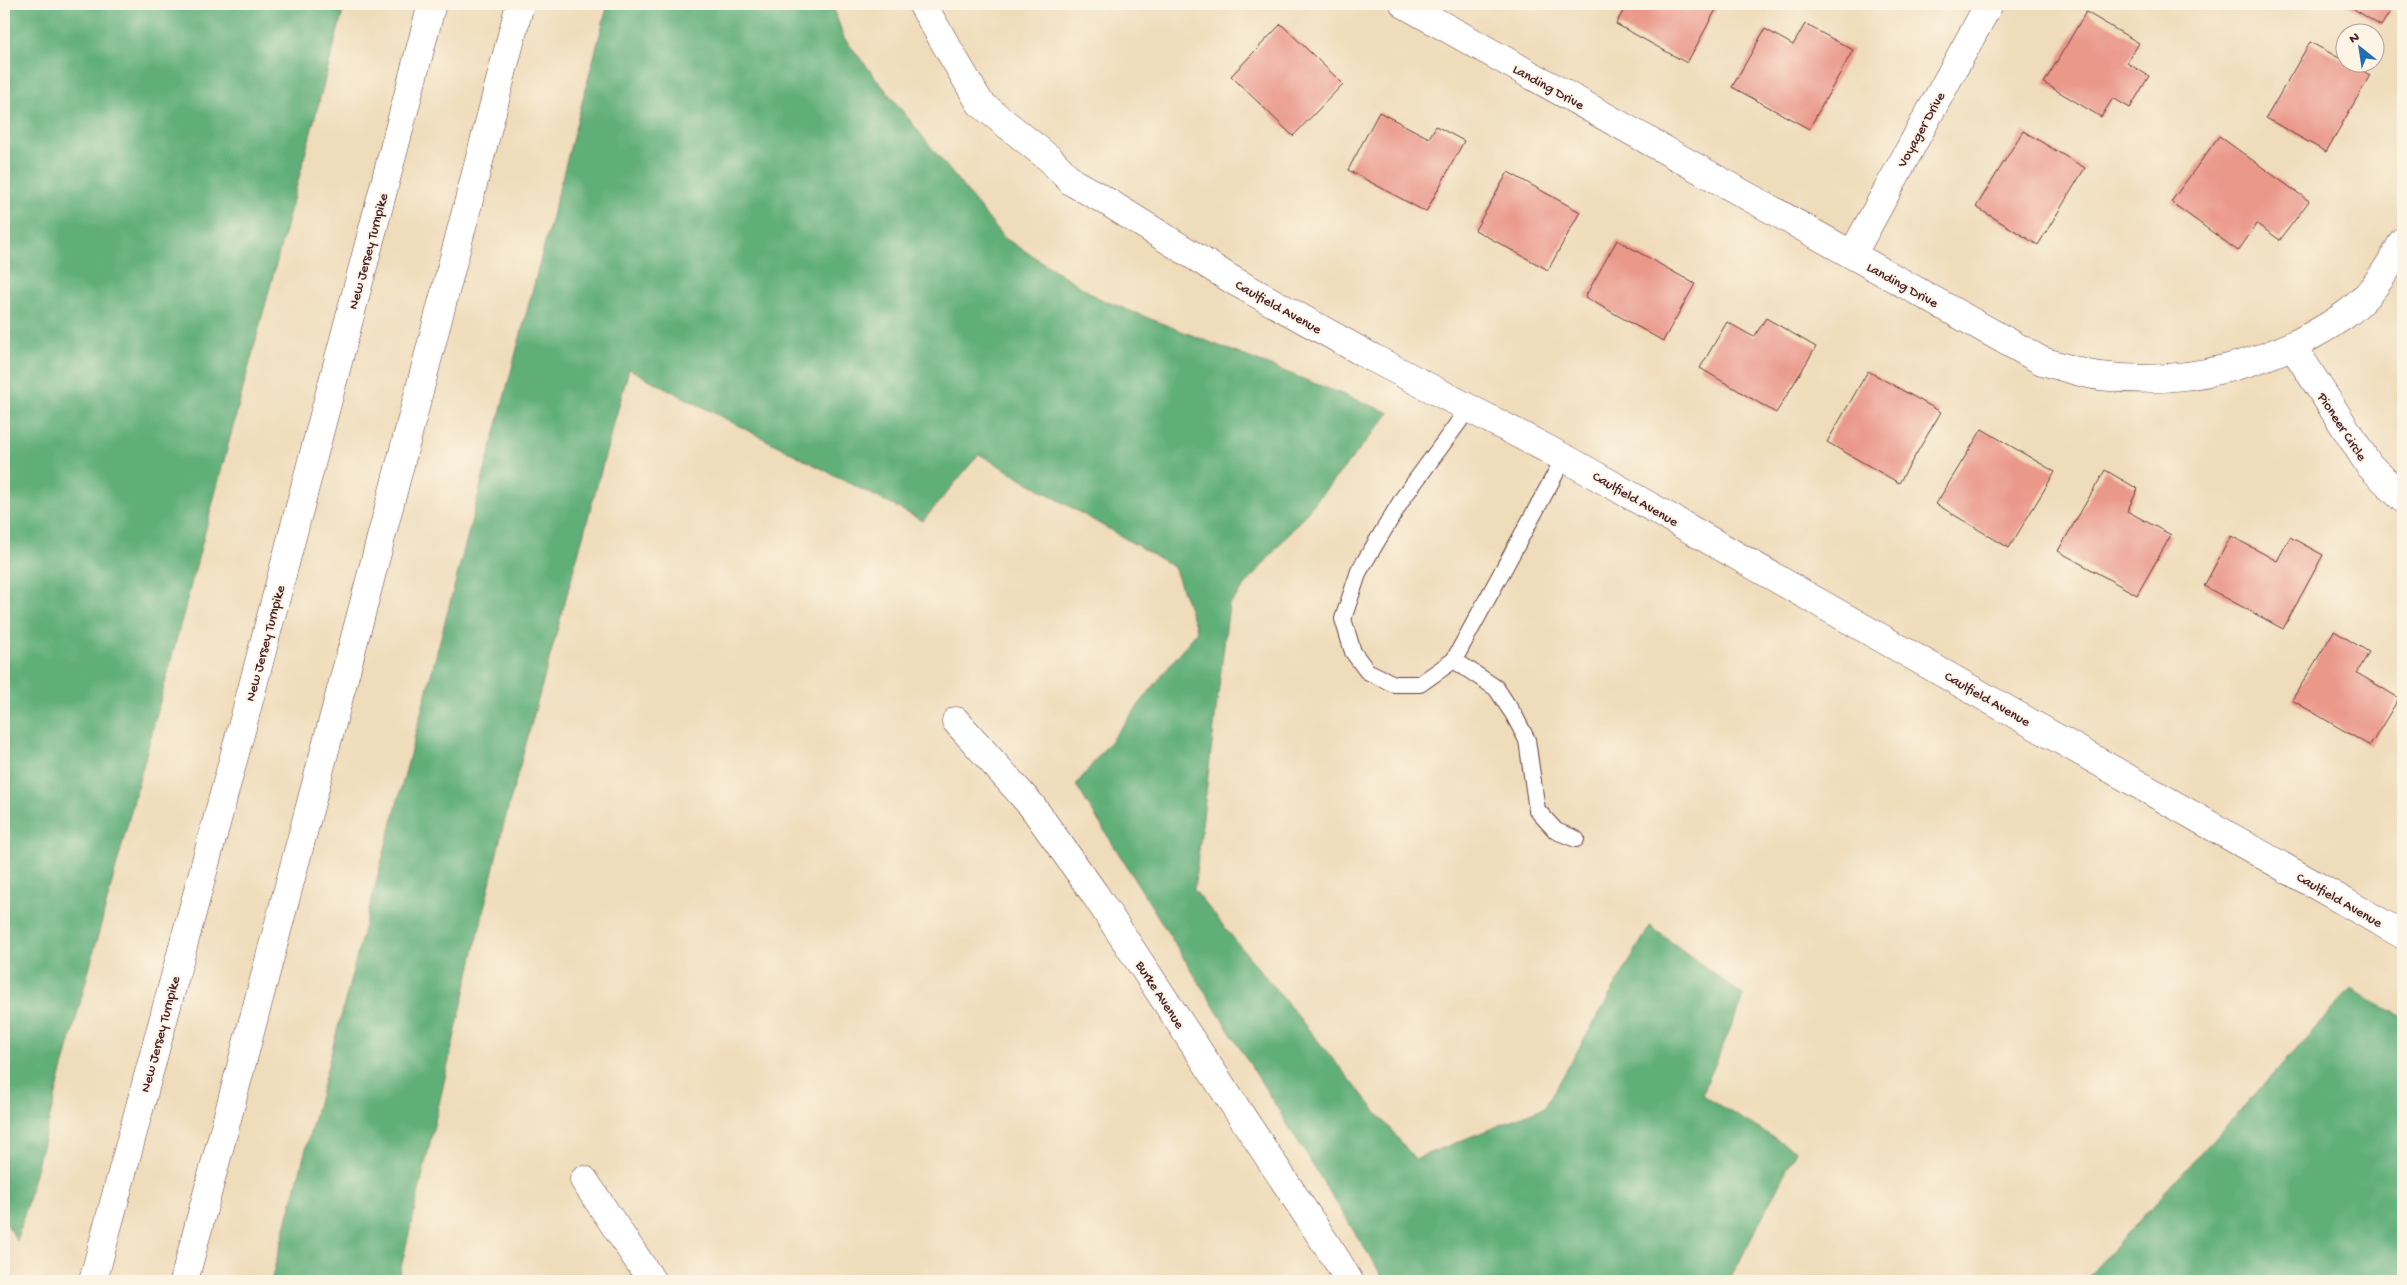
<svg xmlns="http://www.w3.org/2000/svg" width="2407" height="1285" viewBox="0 0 2407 1285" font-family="'Gochi Hand',sans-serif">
<rect width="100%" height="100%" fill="#fcf5e5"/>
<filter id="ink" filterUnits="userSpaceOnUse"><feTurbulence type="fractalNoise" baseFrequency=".02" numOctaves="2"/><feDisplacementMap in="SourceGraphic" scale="10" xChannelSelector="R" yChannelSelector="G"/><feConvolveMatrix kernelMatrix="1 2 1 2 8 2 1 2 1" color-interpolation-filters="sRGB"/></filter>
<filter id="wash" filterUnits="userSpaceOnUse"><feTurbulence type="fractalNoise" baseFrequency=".0096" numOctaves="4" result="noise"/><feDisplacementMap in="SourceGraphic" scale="20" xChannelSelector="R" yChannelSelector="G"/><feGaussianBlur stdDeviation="1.12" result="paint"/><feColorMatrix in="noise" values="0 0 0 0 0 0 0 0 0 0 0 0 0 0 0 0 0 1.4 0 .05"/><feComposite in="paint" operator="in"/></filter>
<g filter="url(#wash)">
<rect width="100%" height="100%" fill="#efdcba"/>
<!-- forest -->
<g fill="#61af79" stroke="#566752">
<polygon points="4,4 345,4 17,1241 4,1219"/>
<polygon points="608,4 832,4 844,38 1003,237 1100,299 1390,413 1229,605 1194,890 1415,1159 1545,1107 1650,926 1744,996 1702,1095 1796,1151 1731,1278 1743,1281 1385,1281 1076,785 1197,631 1174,567 979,454 923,521 629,369 503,827 398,1281 271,1281"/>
<polygon points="2351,989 2403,1017 2403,1281 2084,1281"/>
</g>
<g id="blocks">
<!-- building -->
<g fill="#ea988a">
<polygon points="1627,4 1719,4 1687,63 1616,24"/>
<polygon points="2346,4 2395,4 2381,26"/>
<polygon points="2086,12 2139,43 2127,63 2149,76 2130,108 2113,98 2101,117 2044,83"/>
<polygon points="1281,24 1343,84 1293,136 1231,76"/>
<polygon points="1805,24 1853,50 1809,129 1732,87 1765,29 1793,45"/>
<polygon points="2310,42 2370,75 2326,152 2266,118"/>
<polygon points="1379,112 1429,138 1436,126 1464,141 1426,212 1348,170"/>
<polygon points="2023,131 2085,168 2038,245 1976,207"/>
<polygon points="2219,136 2309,201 2280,240 2257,224 2238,251 2171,202"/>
<polygon points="1508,172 1580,212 1548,270 1475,230"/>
<polygon points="1617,240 1695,284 1663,341 1585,297"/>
<polygon points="1766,318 1816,347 1776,413 1700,368 1727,322 1754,337"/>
<polygon points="1868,371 1941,412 1899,483 1827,442"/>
<polygon points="1982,429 2055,472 2009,548 1936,504"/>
<polygon points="2105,470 2138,489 2127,511 2171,535 2137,595 2058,551"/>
<polygon points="2231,536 2277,561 2290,537 2323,555 2283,629 2204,586"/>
<polygon points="2334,631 2369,652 2357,673 2399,698 2370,746 2292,700"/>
</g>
</g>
</g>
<g filter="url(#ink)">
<use href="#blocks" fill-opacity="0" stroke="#633b40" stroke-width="1"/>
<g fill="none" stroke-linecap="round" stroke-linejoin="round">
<defs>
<g id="service">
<polyline points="1469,408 1403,498 1359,571 1343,619 1353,652 1367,671 1394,684 1420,684 1454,660 1564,458"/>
<polyline points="1454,660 1496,688 1514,715 1527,740 1537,810 1556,831 1576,839"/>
</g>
<g id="minor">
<path d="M 1404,4 L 2042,361 C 2061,366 2081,374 2100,376 C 2185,387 2275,364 2345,315 C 2370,297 2389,268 2403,241"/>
<polyline points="1852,255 1989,4"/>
<polyline points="2292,345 2369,465 2403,499"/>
<polyline points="956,721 1032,806 1094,893 1338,1262 1349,1281"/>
<polyline points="584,1180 652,1281"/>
</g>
<polyline id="tertiary" points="922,4 980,103 1050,159 1072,182 1106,201 1234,281 1373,358 1572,462 2403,935"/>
<g id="motorway">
<polyline points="93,1281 242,727 432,4"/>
<polyline points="184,1281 364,603 520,4"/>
</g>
</defs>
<!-- service casing -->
<use href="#service" stroke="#633b40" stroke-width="18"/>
<!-- minor casing -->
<use href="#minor" stroke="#633b40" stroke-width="29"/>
<!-- tertiary casing -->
<use href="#tertiary" stroke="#633b40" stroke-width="29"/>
<!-- motorway casing -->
<use href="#motorway" stroke="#633b40" stroke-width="29"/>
<!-- service -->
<use href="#service" stroke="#fff" stroke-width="16"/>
<!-- minor -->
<use href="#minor" stroke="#fff" stroke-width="28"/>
<!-- tertiary -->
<use href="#tertiary" stroke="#fff" stroke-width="28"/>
<!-- motorway -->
<use href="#motorway" stroke="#fff" stroke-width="28"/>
</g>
</g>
<g text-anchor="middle" stroke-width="4" stroke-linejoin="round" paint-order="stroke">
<!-- street labels -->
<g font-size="14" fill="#4a1f2b" stroke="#fcf5e5">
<text transform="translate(1549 86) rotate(29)" y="5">Landing Drive</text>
<text transform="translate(1920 129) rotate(-61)" y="5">Voyager Drive</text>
<text transform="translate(367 251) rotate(-75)" y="5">New Jersey Turnpike</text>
<text transform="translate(1903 284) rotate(29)" y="5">Landing Drive</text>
<text transform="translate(1279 306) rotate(29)" y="5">Caulfield Avenue</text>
<text transform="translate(2343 426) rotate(57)" y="5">Pioneer Circle</text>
<text transform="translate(1636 498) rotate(30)" y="5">Caulfield Avenue</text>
<text transform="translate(264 643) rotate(-75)" y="5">New Jersey Turnpike</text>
<text transform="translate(1988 698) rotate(30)" y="5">Caulfield Avenue</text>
<text transform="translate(2340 899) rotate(30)" y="5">Caulfield Avenue</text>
<text transform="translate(1161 994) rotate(57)" y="5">Burke Avenue</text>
<text transform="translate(159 1034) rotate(-75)" y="5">New Jersey Turnpike</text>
</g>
</g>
<!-- margin -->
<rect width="2407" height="1285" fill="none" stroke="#fcf5e5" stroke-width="20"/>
<!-- north arrow -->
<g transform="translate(2360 48) rotate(330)"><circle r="24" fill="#fcf5e5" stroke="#b59f9b"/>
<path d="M0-4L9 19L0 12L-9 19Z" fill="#1f6fb2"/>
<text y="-8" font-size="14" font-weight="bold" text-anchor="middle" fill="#4a1f2b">N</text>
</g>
</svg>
